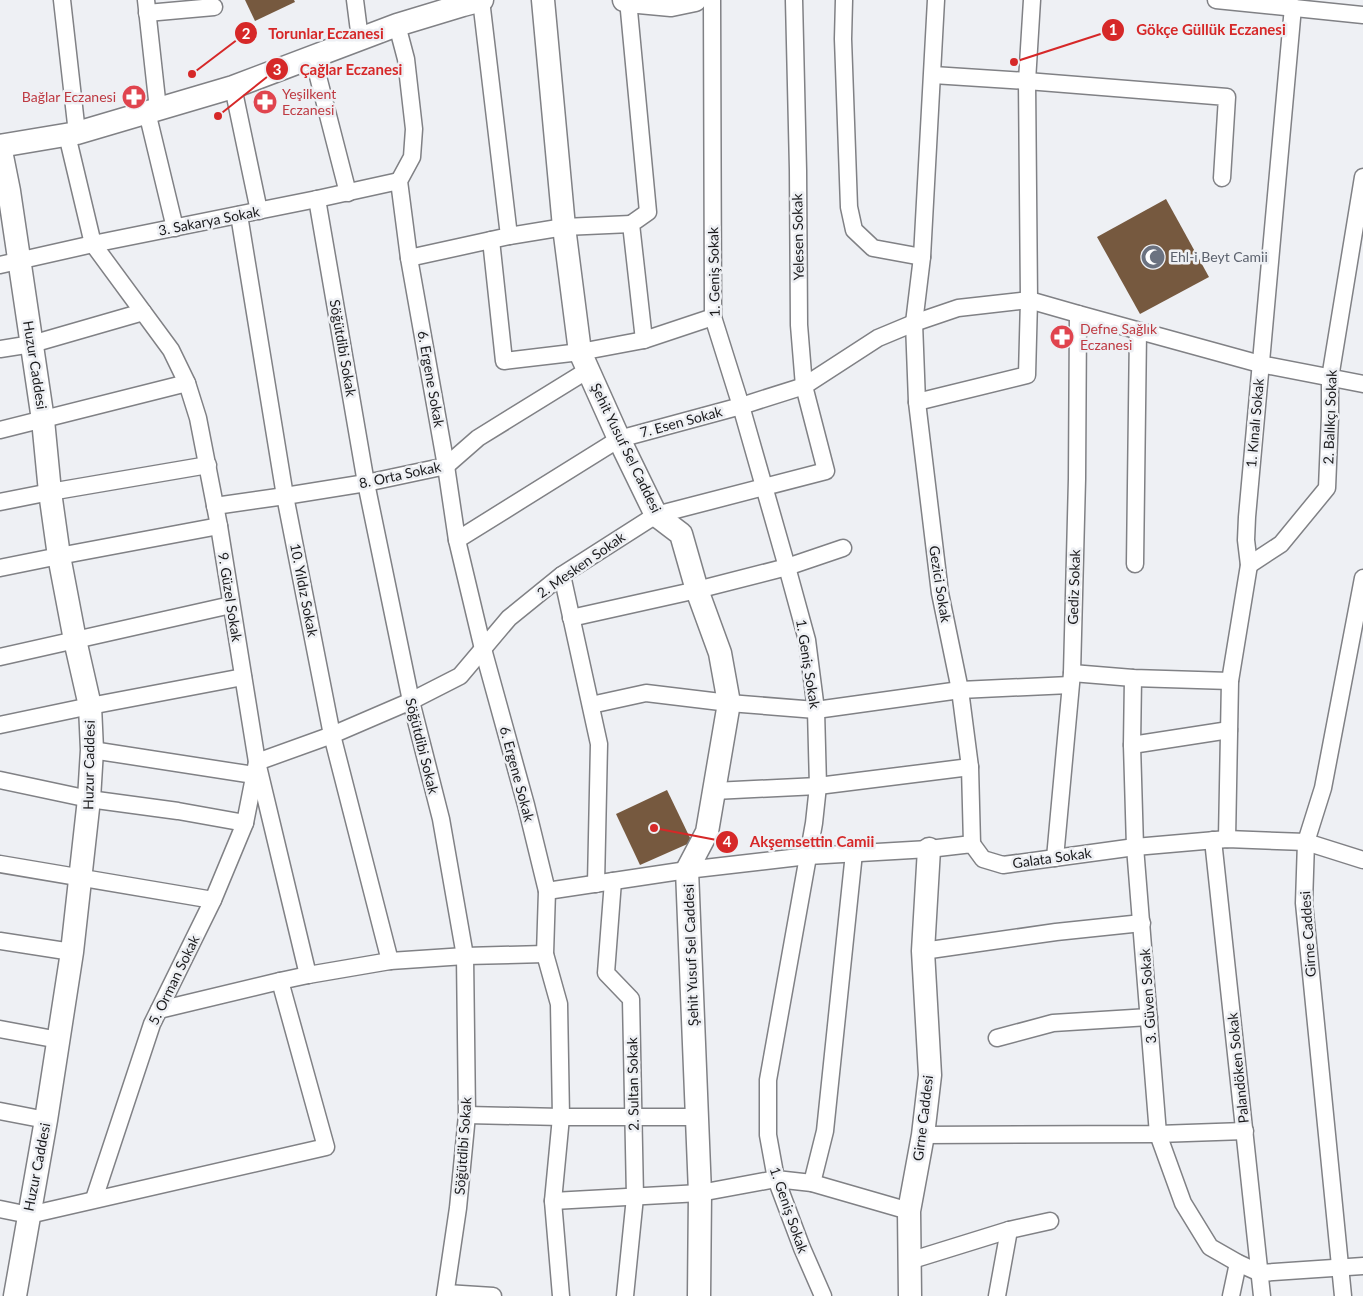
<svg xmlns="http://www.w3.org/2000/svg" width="1363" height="1296" viewBox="0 0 1363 1296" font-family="Lato,sans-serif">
<rect width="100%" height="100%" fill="#eef0f4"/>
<!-- building -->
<g fill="#76593f">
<polygon points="245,0 294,0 295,2 255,21"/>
<polygon points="1166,199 1209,277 1140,314 1097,237"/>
<polygon points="667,790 692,842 640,865 616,814"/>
</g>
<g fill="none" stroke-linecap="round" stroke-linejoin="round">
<defs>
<g id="street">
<polyline points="62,0 77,133"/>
<polyline points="146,0 158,109"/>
<polyline points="355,0 360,39"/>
<polyline points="481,0 509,236 491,240 504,361 580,352 644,340 713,317"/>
<polyline points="628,0 648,212 631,224 644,340"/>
<polyline points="712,0 713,317 741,406 787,567 807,640 816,710 818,786 814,823 768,1080 768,1135 776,1179 802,1248 823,1296"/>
<polyline points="844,0 843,39 849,207 854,230 873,248 922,257"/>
<polyline points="936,0 922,257 914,323 917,402 940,593 960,690 970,767 972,844"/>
<polyline points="1216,0 1363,15"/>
<polyline points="147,13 214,7"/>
<polyline points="397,25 406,59 414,129 412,157 399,181 409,258 446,466 457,540 483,649 526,805 547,891 545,954 559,1004 561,1117 553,1201 561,1296"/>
<polyline points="313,57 348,193"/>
<polyline points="933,75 1027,81 1227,97 1222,178"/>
<polyline points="233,87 259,211"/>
<polyline points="147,112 175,228"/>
<polyline points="67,135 93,244 171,350 187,383 198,418 219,526 257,762 308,975"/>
<polyline points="317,199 366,483 411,701 441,819 465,956 467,1115 458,1208 445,1296"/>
<polyline points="239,215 285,496 332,735 390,961"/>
<polyline points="509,236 564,227 631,224"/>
<polyline points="409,258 491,240"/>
<polyline points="0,265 93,244 317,199 399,181"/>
<polyline points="0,349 32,344 143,312"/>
<polyline points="917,402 1027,375 1029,300 1027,81 1032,0"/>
<polyline points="0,430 187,383"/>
<polyline points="0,502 50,492 208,465"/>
<polyline points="215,506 285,496 366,483 446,466 478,438 588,370"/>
<polyline points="457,540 619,439 741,406 804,386 878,338 914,323 958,308 1029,300 1078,314 1260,364 1363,384"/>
<polyline points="1135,564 1138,331"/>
<polyline points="1249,565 1281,544 1327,488 1330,416 1330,378 1363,177"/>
<polyline points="0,568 59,556 219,526"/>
<polyline points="562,575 599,744 596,884"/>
<polyline points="571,618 697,590 787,567 843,548"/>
<polyline points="0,657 231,605"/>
<polyline points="1072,673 1133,678 1230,681"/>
<polyline points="1133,678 1132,745 1135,847 1158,1134 1183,1203 1210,1247 1238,1263 1260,1273 1363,1266"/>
<polyline points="591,705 646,693 729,703 816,710 960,690 1070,685"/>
<polyline points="0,725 90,706 243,677"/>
<polyline points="1132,745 1229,730"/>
<polyline points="92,750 254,775"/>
<polyline points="0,780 89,799 178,811 245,823"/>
<polyline points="714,791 818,786 970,767"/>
<polyline points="1227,839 1230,681 1249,565 1246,540 1247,517 1293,7"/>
<polyline points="1213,840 1262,1296"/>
<polyline points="1055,858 1072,673 1077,479 1078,314"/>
<polyline points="0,864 213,900"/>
<polyline points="613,881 606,973 631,999 635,1197 625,1296"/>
<polyline points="547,891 687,870 808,856 929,849 972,844 983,859 1003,865 1135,847 1227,839 1306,842 1363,860"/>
<polyline points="0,941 72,952"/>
<polyline points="923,951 1056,932 1142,923"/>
<polyline points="159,1010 280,981"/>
<polyline points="0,1029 59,1040"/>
<polyline points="997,1038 1053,1023 1149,1017"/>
<polyline points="0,1111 46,1120"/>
<polyline points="467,1115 561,1117 697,1117"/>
<polyline points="923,1135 1158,1134 1245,1131"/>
<polyline points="812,1183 825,1131 854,853"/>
<polyline points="94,1199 152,1024 213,900 245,823 257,762 332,735 411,701 460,676 509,618 562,575 656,515 826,471 804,386 799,325 798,170 794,0"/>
<polyline points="553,1201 700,1193 776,1179 812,1183 909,1211"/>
<polyline points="0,1209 29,1215 326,1147 280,981 308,975 390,961 465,956 545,954"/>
<polyline points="909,1261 1009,1230 1050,1221"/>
<polyline points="446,1293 493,1296"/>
<polyline points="997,1296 1009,1230"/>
<polyline points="1231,1296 1238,1263"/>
<polyline points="1343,1296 1304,903 1306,842 1323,788 1363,578"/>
</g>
<g id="secondary">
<polyline points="543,0 564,227 580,352 619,439 656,515 681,534 697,590 720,653 729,703 707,832 687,870 700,1193 699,1296"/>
<polyline points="624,0 628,1 671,5 695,0"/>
<polyline points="0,146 9,191 43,420 50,492 59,556 75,640 90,706 92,750 89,799 72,952 46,1120 15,1296"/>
<polyline points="0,146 77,133 233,87 397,25 463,5 482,0"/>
<polyline points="910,1296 909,1211 923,1135 930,1075 923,951 929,849"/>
</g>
</defs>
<!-- street casing -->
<use href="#street" stroke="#808185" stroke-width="19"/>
<!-- secondary casing -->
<use href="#secondary" stroke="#808185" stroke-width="25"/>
<!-- street -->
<use href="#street" stroke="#fff" stroke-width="16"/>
<!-- secondary -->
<use href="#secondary" stroke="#fff" stroke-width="22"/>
</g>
<!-- icons -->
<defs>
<symbol id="pharmacy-disc" viewBox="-11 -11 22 22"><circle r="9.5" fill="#e0444e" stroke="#eef0f4"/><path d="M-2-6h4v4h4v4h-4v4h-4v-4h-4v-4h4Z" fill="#fff"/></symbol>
<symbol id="mosque-disc" viewBox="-11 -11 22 22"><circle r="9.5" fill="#6b7280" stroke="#eef0f4"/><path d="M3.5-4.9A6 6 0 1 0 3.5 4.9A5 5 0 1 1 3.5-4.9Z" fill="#fff"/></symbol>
</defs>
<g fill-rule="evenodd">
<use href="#pharmacy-disc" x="120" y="83" width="28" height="28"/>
<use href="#pharmacy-disc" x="251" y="88" width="28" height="28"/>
<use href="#mosque-disc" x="1139" y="243" width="28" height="28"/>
<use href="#pharmacy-disc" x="1048" y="323" width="28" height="28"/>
</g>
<g text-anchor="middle" stroke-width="5" stroke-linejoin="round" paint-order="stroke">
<!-- health labels -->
<g font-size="14" fill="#be3a42" stroke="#eef0f4" text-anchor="start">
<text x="282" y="99">Yeşilkent<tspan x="282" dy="16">Eczanesi</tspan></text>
<text x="116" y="102" text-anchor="end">Bağlar Eczanesi</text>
<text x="1080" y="334">Defne Sağlık<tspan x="1080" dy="16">Eczanesi</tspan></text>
</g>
<!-- street labels -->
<g font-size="14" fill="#1a1a1c" stroke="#eef0f4">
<text transform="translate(209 221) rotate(-11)" y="5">3. Sakarya Sokak</text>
<text transform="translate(798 237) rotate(-91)" y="5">Yelesen Sokak</text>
<text transform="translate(714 272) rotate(-91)" y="5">1. Geniş Sokak</text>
<text transform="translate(343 348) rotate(80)" y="5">Söğütdibi Sokak</text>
<text transform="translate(35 365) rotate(81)" y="5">Huzur Caddesi</text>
<text transform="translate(431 379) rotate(80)" y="5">6. Ergene Sokak</text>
<text transform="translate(1330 417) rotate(-88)" y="5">2. Balıkçı Sokak</text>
<text transform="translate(681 422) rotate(-15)" y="5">7. Esen Sokak</text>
<text transform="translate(1255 423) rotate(-85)" y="5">1. Kınalı Sokak</text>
<text transform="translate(626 448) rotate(64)" y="5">Şehit Yusuf Sel Caddesi</text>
<text transform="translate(400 475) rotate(-12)" y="5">8. Orta Sokak</text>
<text transform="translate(581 565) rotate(-35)" y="5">2. Mesken Sokak</text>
<text transform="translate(940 584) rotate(81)" y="5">Gezici Sokak</text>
<text transform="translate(1074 587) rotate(-88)" y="5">Gediz Sokak</text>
<text transform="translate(304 590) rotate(79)" y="5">10. Yıldız Sokak</text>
<text transform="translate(230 597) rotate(81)" y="5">9. Güzel Sokak</text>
<text transform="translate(808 664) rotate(81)" y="5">1. Geniş Sokak</text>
<text transform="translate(422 746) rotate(76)" y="5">Söğütdibi Sokak</text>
<text transform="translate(89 765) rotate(-89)" y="5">Huzur Caddesi</text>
<text transform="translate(517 774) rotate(75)" y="5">6. Ergene Sokak</text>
<text transform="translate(1052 858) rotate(-8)" y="5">Galata Sokak</text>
<text transform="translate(1308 934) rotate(-94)" y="5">Girne Caddesi</text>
<text transform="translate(691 955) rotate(-92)" y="5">Şehit Yusuf Sel Caddesi</text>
<text transform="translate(174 980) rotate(-64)" y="5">5. Orman Sokak</text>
<text transform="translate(1148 996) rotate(-94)" y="5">3. Güven Sokak</text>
<text transform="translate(1238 1068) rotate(-96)" y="5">Palandöken Sokak</text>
<text transform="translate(633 1084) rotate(-91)" y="5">2. Sultan Sokak</text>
<text transform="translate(923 1118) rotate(-83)" y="5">Girne Caddesi</text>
<text transform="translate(463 1146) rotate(-86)" y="5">Söğütdibi Sokak</text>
<text transform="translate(37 1167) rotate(-79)" y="5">Huzur Caddesi</text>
<text transform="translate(789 1210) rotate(71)" y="5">1. Geniş Sokak</text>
</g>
<!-- worship labels -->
<g font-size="14" fill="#5b616d" stroke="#eef0f4" text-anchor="start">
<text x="1170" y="262">Ehl-i Beyt Camii</text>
</g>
</g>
<!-- callouts -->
<path fill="none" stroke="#d62828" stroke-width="2" d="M1014 62L1113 30M192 74L246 33M218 116L277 69M654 828L727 842"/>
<g fill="#d62828" stroke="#eef0f4" stroke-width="2">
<circle cx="1014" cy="62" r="5"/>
<circle cx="192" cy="74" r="5"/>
<circle cx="218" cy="116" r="5"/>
<circle cx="654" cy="828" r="5"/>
<circle cx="1113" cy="30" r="12"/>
<circle cx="246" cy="33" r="12"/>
<circle cx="277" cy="69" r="12"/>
<circle cx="727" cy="842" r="12"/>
</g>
<g font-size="15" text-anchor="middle" font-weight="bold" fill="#fff">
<text x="1113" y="35">1</text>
<text x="246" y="39">2</text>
<text x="277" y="75">3</text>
<text x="727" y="847">4</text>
</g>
<g font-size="15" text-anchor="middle" font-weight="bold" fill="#d62828" stroke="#eef0f4" stroke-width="5" stroke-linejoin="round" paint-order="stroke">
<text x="1211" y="35">Gökçe Güllük Eczanesi</text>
<text x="326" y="39">Torunlar Eczanesi</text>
<text x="351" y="75">Çağlar Eczanesi</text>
<text x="812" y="847">Akşemsettin Camii</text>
</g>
</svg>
